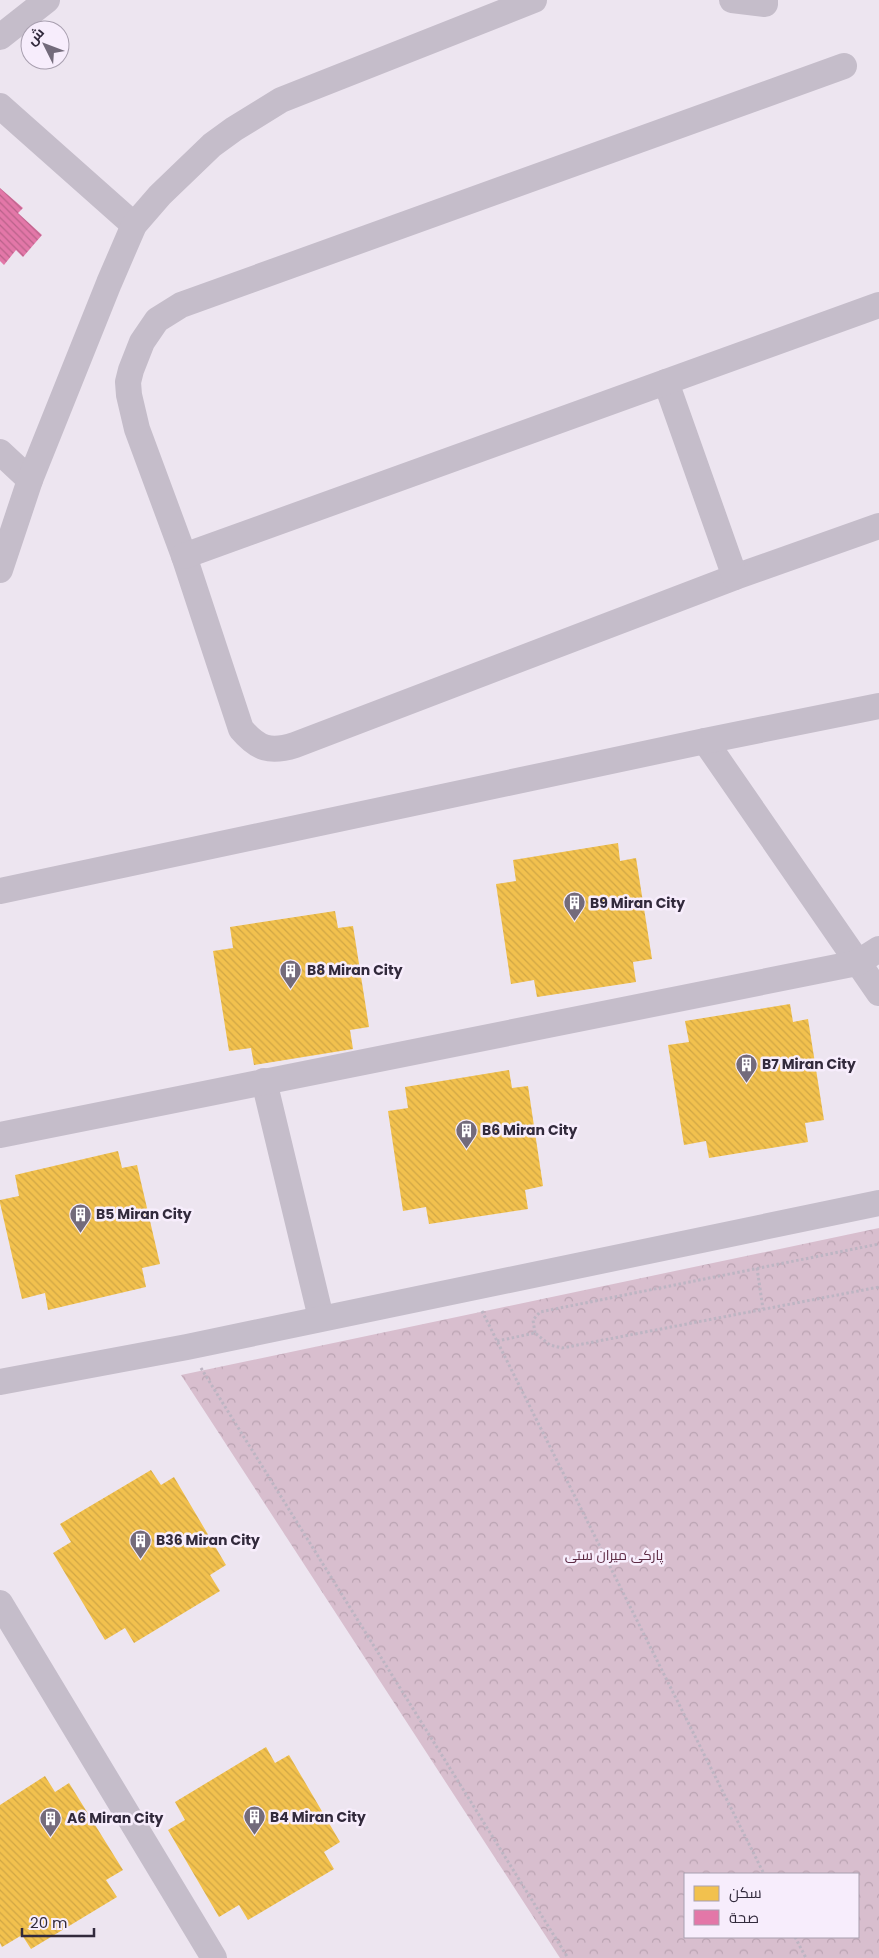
<svg xmlns="http://www.w3.org/2000/svg" width="879" height="1958" viewBox="0 0 879 1958" font-family="Poppins,Cairo,sans-serif">
<defs>
<pattern id="forest-crowns" width="20" height="18" patternUnits="userSpaceOnUse" patternTransform="scale(1.25)"><rect width="20" height="18" fill="#d8bece"/><path d="M2 6a3 3 0 1 1 6 0M12 15a3 3 0 1 1 6 0" fill="none" stroke="#baa3b2"/></pattern>
<pattern id="homes-back-hatch" width="6" height="6" patternUnits="userSpaceOnUse" patternTransform="scale(1.25)"><rect width="6" height="6" fill="#f2c14e"/><path d="M-1 5l2 2M0 0l6 6M5-1l2 2" fill="none" stroke="#d0a645"/></pattern>
<pattern id="health-back-hatch" width="6" height="6" patternUnits="userSpaceOnUse" patternTransform="scale(1.25)"><rect width="6" height="6" fill="#e377a8"/><path d="M-1 5l2 2M0 0l6 6M5-1l2 2" fill="none" stroke="#b9628a"/></pattern>
</defs>
<rect width="100%" height="100%" fill="#ede5f0"/>
<!-- forest -->
<path fill="url(#forest-crowns)" fill-rule="evenodd" d="M 879,1228 L 879,1958 L 560,1958 L 181,1375 ZM 685,1874 L 858,1874 L 858,1937 L 685,1937 Z"/>
<!-- homes -->
<g fill="url(#homes-back-hatch)">
<polygon points="618,843 620,861 636,858 652,959 633,962 636,982 537,997 534,980 511,984 496,884 516,881 513,860"/>
<polygon points="335,911 338,928 353,926 369,1027 350,1030 353,1049 254,1065 251,1048 229,1051 213,951 233,948 230,927"/>
<polygon points="790,1004 793,1022 808,1019 824,1120 805,1123 808,1142 709,1158 706,1141 684,1145 668,1045 689,1042 685,1021"/>
<polygon points="509,1070 512,1088 528,1086 543,1186 525,1190 528,1209 429,1224 426,1207 403,1211 388,1111 408,1108 405,1087"/>
<polygon points="118,1151 122,1168 137,1165 160,1264 142,1268 146,1287 48,1310 45,1293 22,1299 0,1203 0,1200 19,1196 15,1175"/>
<polygon points="151,1470 161,1485 174,1477 226,1565 210,1575 220,1591 134,1643 125,1628 105,1640 53,1553 71,1542 60,1524"/>
<polygon points="266,1747 275,1763 289,1755 340,1842 324,1852 334,1869 248,1920 239,1905 219,1917 168,1830 185,1820 175,1802"/>
<polygon points="45,1776 55,1792 69,1783 123,1870 106,1880 117,1897 31,1949 22,1935 2,1947 0,1943 0,1805"/>
</g>
<!-- health -->
<polygon fill="url(#health-back-hatch)" points="0,188 23,208 18,213 42,235 23,257 16,250 4,265 0,261"/>
<g fill="none" stroke-linecap="round" stroke-linejoin="round">
<!-- path -->
<g stroke="#bdb5c3" stroke-width="3" stroke-dasharray="2.5 2.5" stroke-linecap="butt">
<polyline points="757,1268 763,1309"/>
<polyline points="482,1311 764,1874"/>
<polyline points="535,1333 533,1320 540,1312 879,1244"/>
<polyline points="497,1341 535,1333 550,1345 562,1348 879,1287"/>
<polyline points="201,1368 568,1958"/>
<polyline points="795,1937 806,1958"/>
</g>
<!-- minor -->
<g stroke="#c5bdca" stroke-width="26">
<polyline points="732,0 765,4 765,0"/>
<polyline points="0,37 47,0"/>
<path d="M 844,66 L 181,305 L 157,320 L 142,342 L 131,370 L 128,382 L 129,395 L 137,429 L 184,556 L 241,729 C 258,749 270,753 295,745 L 735,577 L 879,526"/>
<polyline points="0,106 134,225"/>
<polyline points="666,382 735,577"/>
<polyline points="0,452 30,480"/>
<polyline points="184,556 879,305"/>
<polyline points="0,570 30,480 109,283 134,225 160,195 212,145 234,129 281,100 534,0"/>
<polyline points="705,741 879,993"/>
<polyline points="0,891 705,741 879,706"/>
<polyline points="264,1081 321,1318"/>
<polyline points="0,1135 857,963 879,949"/>
<polyline points="0,1382 187,1347 879,1203"/>
<polyline points="0,1603 214,1958"/>
</g>
</g>
<!-- icons -->
<defs>
<symbol id="building-pin" viewBox="-11 -11 22 30"><path d="M0 17L-7.5 6A9.5 9.5 0 1 1 7.5 6Z" fill="#736b7b" stroke="#f7edfc"/><path d="M-4-6H4V6H1V3H-1V6H-4ZM-2.5-4.3h1.7v1.8h-1.7ZM.8-4.3h1.7v1.8H.8ZM-2.5-1h1.7V.8h-1.7ZM.8-1h1.7V.8H.8Z" fill="#fff"/></symbol>
</defs>
<g fill-rule="evenodd">
<use href="#building-pin" x="562" y="890" width="25" height="34"/>
<use href="#building-pin" x="278" y="958" width="25" height="34"/>
<use href="#building-pin" x="734" y="1052" width="25" height="34"/>
<use href="#building-pin" x="454" y="1118" width="25" height="34"/>
<use href="#building-pin" x="68" y="1202" width="25" height="34"/>
<use href="#building-pin" x="128" y="1528" width="25" height="34"/>
<use href="#building-pin" x="242" y="1804" width="25" height="34"/>
<use href="#building-pin" x="38" y="1806" width="25" height="34"/>
</g>
<g text-anchor="middle" stroke-width="5" stroke-linejoin="round" paint-order="stroke">
<!-- poi labels -->
<g font-size="14" font-weight="bold" fill="#322a3c" stroke="#f7edfc" text-anchor="start">
<text x="590" y="908">B9 Miran City</text>
<text x="307" y="975">B8 Miran City</text>
<text x="762" y="1069">B7 Miran City</text>
<text x="482" y="1135">B6 Miran City</text>
<text x="96" y="1219">B5 Miran City</text>
<text x="156" y="1545">B36 Miran City</text>
<text x="270" y="1822">B4 Miran City</text>
<text x="67" y="1823">A6 Miran City</text>
</g>
<!-- park labels -->
<g font-size="14" fill="#5d2b44" stroke="#f7edfc">
<text x="614" y="1560">پارکی میران ستی</text>
</g>
</g>
<!-- legend -->
<rect x="684" y="1873" width="175" height="65" fill="#f7edfc" stroke="#a89faf"/>
<rect x="694" y="1886" width="25" height="15" fill="#f2c14e" stroke="#a89faf"/>
<text x="729" y="1898" font-size="15" fill="#322a3c">سكن</text>
<rect x="694" y="1910" width="25" height="15" fill="#e377a8" stroke="#a89faf"/>
<text x="729" y="1923" font-size="15" fill="#322a3c">صحة</text>
<!-- north arrow -->
<g transform="translate(45 45) rotate(312)"><circle r="24" fill="#f7edfc" stroke="#a89faf"/>
<path d="M0-4L9 19L0 12L-9 19Z" fill="#736b7b"/>
<text y="-8" font-size="14" font-weight="bold" text-anchor="middle" fill="#322a3c">ش</text>
</g>
<!-- scale -->
<path d="M22 1928v8h72v-8" fill="none" stroke="#322a3c" stroke-width="2.5"/>
<text x="30" y="1928" font-size="15" fill="#322a3c" stroke="#f7edfc" stroke-width="4" paint-order="stroke">20 m</text>
</svg>
